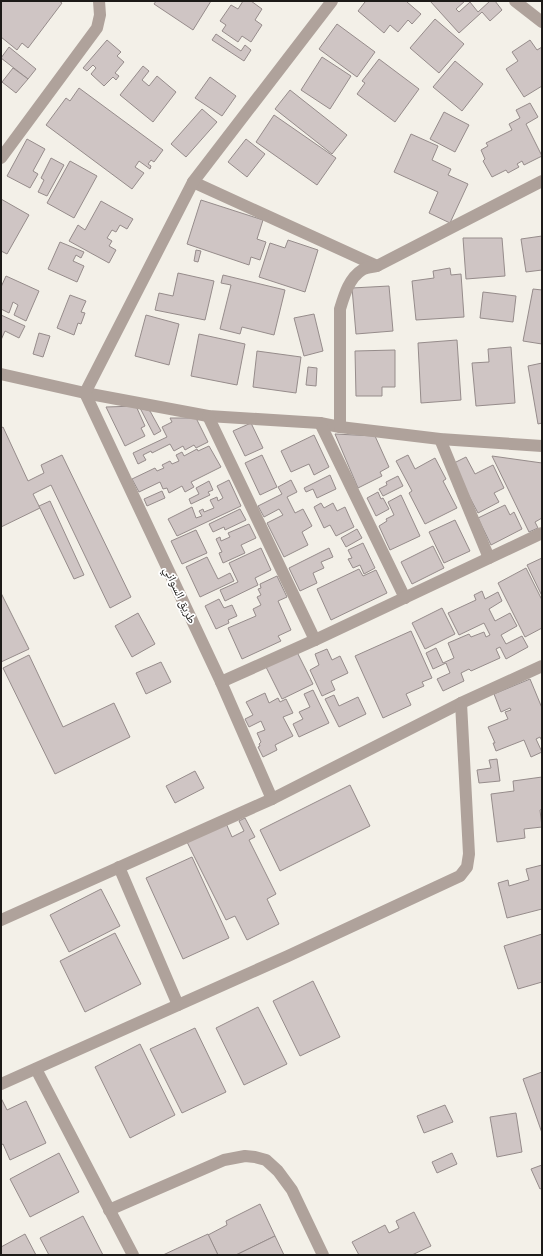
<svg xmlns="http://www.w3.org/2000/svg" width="543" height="1256" viewBox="0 0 543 1256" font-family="'Nunito Sans','Noto Naskh Arabic',sans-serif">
<rect width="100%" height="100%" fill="#f3f0e8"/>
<!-- building -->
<g fill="#cfc5c4" stroke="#968c8b">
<polygon points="1,1 59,1 62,3 28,48 22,43 17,50 1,37"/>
<polygon points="156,1 211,1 193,30 154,4"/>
<polygon points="243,1 251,1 262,9 255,20 262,25 251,42 242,36 238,42 222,31 226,25 220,21 231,5 238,9"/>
<polygon points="363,1 408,1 407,2 421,14 412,24 408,20 398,32 390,25 384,33 358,11 365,2"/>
<polygon points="430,1 465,1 456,9 459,12 470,2 478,12 490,1 495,1 502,10 490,21 482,12 459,33"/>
<polygon points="435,19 464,44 439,73 410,48"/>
<polygon points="337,24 375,52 357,77 319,49"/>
<polygon points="216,34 241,51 245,45 251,50 244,61 212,40"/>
<polygon points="107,40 121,52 117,56 124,62 115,73 119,76 116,80 113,77 104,86 91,74 96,68 93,65 87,71 83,68"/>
<polygon points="530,40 537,50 542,47 542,86 524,97 506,69 518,61 512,52"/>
<polygon points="9,47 36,69 28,79 1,58"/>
<polygon points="322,57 351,76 330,109 301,90"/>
<polygon points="379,59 419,89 395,122 357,94 365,83 362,81"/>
<polygon points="455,61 483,84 462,111 433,87"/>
<polygon points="143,66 149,71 142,80 149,86 157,76 176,92 153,122 120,95"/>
<polygon points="13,68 28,79 16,93 2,82"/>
<polygon points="210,77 236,96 222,116 195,98"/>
<polygon points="79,88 163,150 154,162 151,160 148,164 151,166 150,169 139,161 135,167 144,173 132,189 46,125 66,98 70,101"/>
<polygon points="290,90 347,135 332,154 275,109"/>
<polygon points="530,103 538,117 526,124 542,156 524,165 522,161 517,164 519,167 508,173 506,170 492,177 483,161 485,159 481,150 488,146 486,143 512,130 509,124 520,118 516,110"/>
<polygon points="202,109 217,122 186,157 171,144"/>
<polygon points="444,112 469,125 455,152 430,139"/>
<polygon points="274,115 336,158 317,185 256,142"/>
<polygon points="411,134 438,146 432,160 451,169 448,175 468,184 450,223 429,213 438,192 394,172"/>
<polygon points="27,139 45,149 33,171 38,174 30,188 7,176"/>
<polygon points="246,139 265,154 247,177 228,162"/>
<polygon points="51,158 64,165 47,196 38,192 44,180 41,178"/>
<polygon points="70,161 97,176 74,218 47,203"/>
<polygon points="1,199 29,215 7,254 1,251"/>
<polygon points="201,200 263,220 257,239 266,242 260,260 251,257 249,265 187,244"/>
<polygon points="101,201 133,219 127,229 120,225 116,232 112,230 107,238 112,241 109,246 116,250 109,263 69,241 78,225 85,230"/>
<polygon points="542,236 542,270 526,272 521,239"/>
<polygon points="463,238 502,238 505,276 466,279"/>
<polygon points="288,240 318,250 305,292 259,277 270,243 285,248"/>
<polygon points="60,242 84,252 81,258 76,255 73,261 84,266 77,282 48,269"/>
<polygon points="196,250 201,251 198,262 194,261"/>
<polygon points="450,268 451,275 461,274 464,317 416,320 412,281 434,278 433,271"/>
<polygon points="178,273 214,281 205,320 155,310 159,293 173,296"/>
<polygon points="223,275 285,290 274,335 242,327 240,334 220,329 231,285 221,283"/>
<polygon points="6,276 39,291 26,321 14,315 18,305 13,302 9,313 1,309 1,287"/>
<polygon points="389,286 393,331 356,334 352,288"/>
<polygon points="533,289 542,290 542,344 523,341"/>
<polygon points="483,292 516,296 513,322 480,318"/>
<polygon points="70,295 86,301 81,312 85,313 81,324 78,323 74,335 57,328"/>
<polygon points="314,314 323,351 304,356 294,318"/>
<polygon points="1,315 25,326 19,338 5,331 1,340"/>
<polygon points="146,315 179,324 169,365 135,356"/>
<polygon points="39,333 50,336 43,357 33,354"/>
<polygon points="199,334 245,344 237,385 191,376"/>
<polygon points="457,340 461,400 421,403 418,343"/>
<polygon points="511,347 515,403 476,406 472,363 489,362 488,349"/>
<polygon points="395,350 395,387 382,387 382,396 356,396 355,351"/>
<polygon points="257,351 301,357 296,393 253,387"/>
<polygon points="542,363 542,423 538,424 528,366"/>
<polygon points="308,367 317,368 316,386 306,385"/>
<polygon points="136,406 145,426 141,428 145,436 125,446 106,407"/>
<polygon points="140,408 150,411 161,431 154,435"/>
<polygon points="170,418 196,418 208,442 196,448 194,445 185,450 183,446 174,451 170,444 152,453 151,451 143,455 146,460 138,464 133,453 167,437 162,427 172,422"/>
<polygon points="251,423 263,448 245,456 233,431"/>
<polygon points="3,427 28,481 44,473 41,465 62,455 131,597 110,608 51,485 33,494 40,508 1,527 1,428"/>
<polygon points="335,434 375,436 389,467 380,472 382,476 358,488"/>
<polygon points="314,435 329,467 314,475 309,464 291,472 281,451"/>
<polygon points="209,446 221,467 191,482 194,487 185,492 182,486 169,493 167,488 163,489 160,482 139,492 132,479 155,468 157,471 164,468 162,465 170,461 172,464 179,461 176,455 182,452 184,456 197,449 198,451"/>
<polygon points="262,455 277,487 260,495 245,463"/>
<polygon points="408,455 415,469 435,458 446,479 443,481 457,508 425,524 409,493 412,491 396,461"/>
<polygon points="492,456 542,463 542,518 535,522 538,528 529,532"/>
<polygon points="466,457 475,474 493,465 504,488 494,493 499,502 478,513 452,464"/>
<polygon points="330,475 336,489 317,498 313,489 306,492 304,488"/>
<polygon points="398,476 403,486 383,496 379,489 387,485 386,482"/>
<polygon points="229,480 241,506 177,536 168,519 192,507 196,518 202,516 199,511 203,509 204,512 214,508 210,500 217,497 218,501 223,498 217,486"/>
<polygon points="291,480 297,492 287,497 295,513 303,509 312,526 302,532 308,545 284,557 267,523 283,515 279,509 264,517 258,506 282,494 278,487"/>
<polygon points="209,481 213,490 208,492 210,495 191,504 189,499 199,494 196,488"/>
<polygon points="162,491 165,498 147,506 144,499"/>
<polygon points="378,492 381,499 383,498 389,509 376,516 367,498"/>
<polygon points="401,495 420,536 390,550 379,526 387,521 386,519 394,515 388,502"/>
<polygon points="50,501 84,575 74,579 39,506"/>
<polygon points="321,503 324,508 333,503 337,511 345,507 354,527 336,536 330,525 324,528 314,507"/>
<polygon points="505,505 510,515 514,512 522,529 491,545 478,518"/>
<polygon points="240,509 246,520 225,530 224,527 213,532 209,524"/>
<polygon points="455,520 470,551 444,563 429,532"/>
<polygon points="249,524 256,538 241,545 245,553 223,563 219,553 222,552 216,539 220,537 221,541 230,537 228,533"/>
<polygon points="357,529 362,538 346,547 341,538"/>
<polygon points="196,530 207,553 182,564 171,541"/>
<polygon points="363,543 375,568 364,574 360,565 353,568 348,559 352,558 348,550"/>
<polygon points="433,546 444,568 412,584 401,562"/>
<polygon points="261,548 271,570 255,578 258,585 225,601 220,590 238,582 229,563"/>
<polygon points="329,548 333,557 321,562 324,568 313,573 317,583 300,591 289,568"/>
<polygon points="207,557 218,579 230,573 234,581 200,597 186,567"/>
<polygon points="542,558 542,596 527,565"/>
<polygon points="526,568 542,600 542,628 525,637 498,583"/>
<polygon points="359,569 363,576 376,570 387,593 331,620 317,589"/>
<polygon points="277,576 287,597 278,601 291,630 278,636 281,641 242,659 228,628 256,616 253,609 261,605 257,597 261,595 258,589 261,588 260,584"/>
<polygon points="482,591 485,599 498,592 502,601 489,609 495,621 510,613 517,626 501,635 506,644 522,636 528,647 506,659 500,647 496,649 500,658 471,671 469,669 461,673 464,681 443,691 437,679 450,673 446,663 433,669 426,653 436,648 443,663 454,658 448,643 469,634 471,637 484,632 486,637 490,635 484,623 459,635 448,613 476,600 474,595"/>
<polygon points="1,593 29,649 1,662"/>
<polygon points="219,599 224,608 232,605 237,616 228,620 229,623 216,629 205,606"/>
<polygon points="442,608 455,634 425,649 412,623"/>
<polygon points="138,613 155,644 132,657 115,626"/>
<polygon points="411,631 432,678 422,682 424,686 406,694 411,705 383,718 355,656"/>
<polygon points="327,649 332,660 340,656 348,673 331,681 335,690 322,696 310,670 319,665 315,654"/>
<polygon points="297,652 313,684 282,699 266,667"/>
<polygon points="29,655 63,727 114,703 130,737 55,774 3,668"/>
<polygon points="161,662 171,682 146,694 136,673"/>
<polygon points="530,679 542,708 542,741 540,737 536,739 542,752 531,757 524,740 496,751 493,743 495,743 488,727 508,719 505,712 511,710 510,708 501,712 494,694"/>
<polygon points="313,690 329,723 299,737 293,724 303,719 299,712 310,707 304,694"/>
<polygon points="265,693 269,703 278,698 280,702 286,699 293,713 283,717 293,736 275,745 277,750 263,757 258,747 260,746 259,744 261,742 257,733 265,730 261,721 249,727 245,719 253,715 246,702"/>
<polygon points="334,695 339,706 358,697 366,714 339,727 325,699"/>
<polygon points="497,759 500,781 479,783 477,770 491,768 489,760"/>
<polygon points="195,771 204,788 175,803 166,786"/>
<polygon points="542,777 542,809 540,810 542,827 524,829 525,838 497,842 491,794 514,791 513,781"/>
<polygon points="350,785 370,826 280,871 260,830"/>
<polygon points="245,818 255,837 249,840 276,894 267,899 279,924 247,940 235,916 226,920 186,840 225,821 232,837 244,831 239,821"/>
<polygon points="192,857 229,938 183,959 146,878"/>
<polygon points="542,865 542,909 507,918 498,883 508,880 509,886 529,880 526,869"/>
<polygon points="101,889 120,926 69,952 50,915"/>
<polygon points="115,933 141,984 85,1012 60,961"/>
<polygon points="542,934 542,982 518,989 504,946"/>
<polygon points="313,981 340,1037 300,1056 273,1001"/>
<polygon points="258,1007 287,1064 244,1085 216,1028"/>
<polygon points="195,1028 226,1092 182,1113 150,1049"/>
<polygon points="140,1044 175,1115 130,1138 95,1067"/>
<polygon points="542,1072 542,1133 523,1079"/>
<polygon points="1,1098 7,1110 26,1101 46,1143 10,1160 3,1144 1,1145"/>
<polygon points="445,1105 453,1122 424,1133 417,1116"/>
<polygon points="516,1113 522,1152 497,1157 490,1117"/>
<polygon points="59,1153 79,1192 30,1217 10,1179"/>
<polygon points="452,1153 457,1164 437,1173 432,1162"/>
<polygon points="542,1165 542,1188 540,1189 531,1169"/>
<polygon points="260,1204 275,1236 236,1255 218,1255 208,1235 227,1225 226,1221"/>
<polygon points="414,1212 431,1246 412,1255 359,1255 352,1242 385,1225 389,1233 399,1228 396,1221"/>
<polygon points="83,1216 103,1255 49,1255 40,1238"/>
<polygon points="25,1234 36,1255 1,1255 1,1247"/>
<polygon points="208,1234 218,1255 163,1255"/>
<polygon points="275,1236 284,1255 236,1255"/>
</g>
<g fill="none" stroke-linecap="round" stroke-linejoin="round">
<!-- minor -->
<g stroke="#afa29b" stroke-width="12">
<polyline points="515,1 542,22"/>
<polyline points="1,158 97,28 100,15 99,1"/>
<polyline points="193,182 377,266"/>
<polyline points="1,374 85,393 208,416 320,423 340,427 440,439 542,446"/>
<polyline points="208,416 315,640"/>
<polyline points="320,423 405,598"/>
<path d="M 340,427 L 340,309 C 344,296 349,278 362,270 C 366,267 373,267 377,266 L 542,181"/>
<polyline points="440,439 489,558"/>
<polyline points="221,682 315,640 542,533"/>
<polyline points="272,799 221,682 85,393 193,182 332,1"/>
<polyline points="119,867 178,1005"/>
<polyline points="1,920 272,799 461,703 542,666"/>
<polyline points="36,1069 133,1255"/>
<polyline points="1,1084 288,956 460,876 467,867 469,854 461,703"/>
<polyline points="109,1210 224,1160 245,1156 255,1157 266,1160 278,1171 292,1190 323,1255"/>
</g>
</g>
<g text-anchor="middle" stroke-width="3.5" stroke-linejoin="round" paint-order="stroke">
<!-- street labels -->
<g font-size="12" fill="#1c1a18" stroke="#fff">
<text transform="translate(180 595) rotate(65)" y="4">طريق السواني</text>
</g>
</g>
<!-- border -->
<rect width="543" height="1256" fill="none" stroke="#1c1a18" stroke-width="4"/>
</svg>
